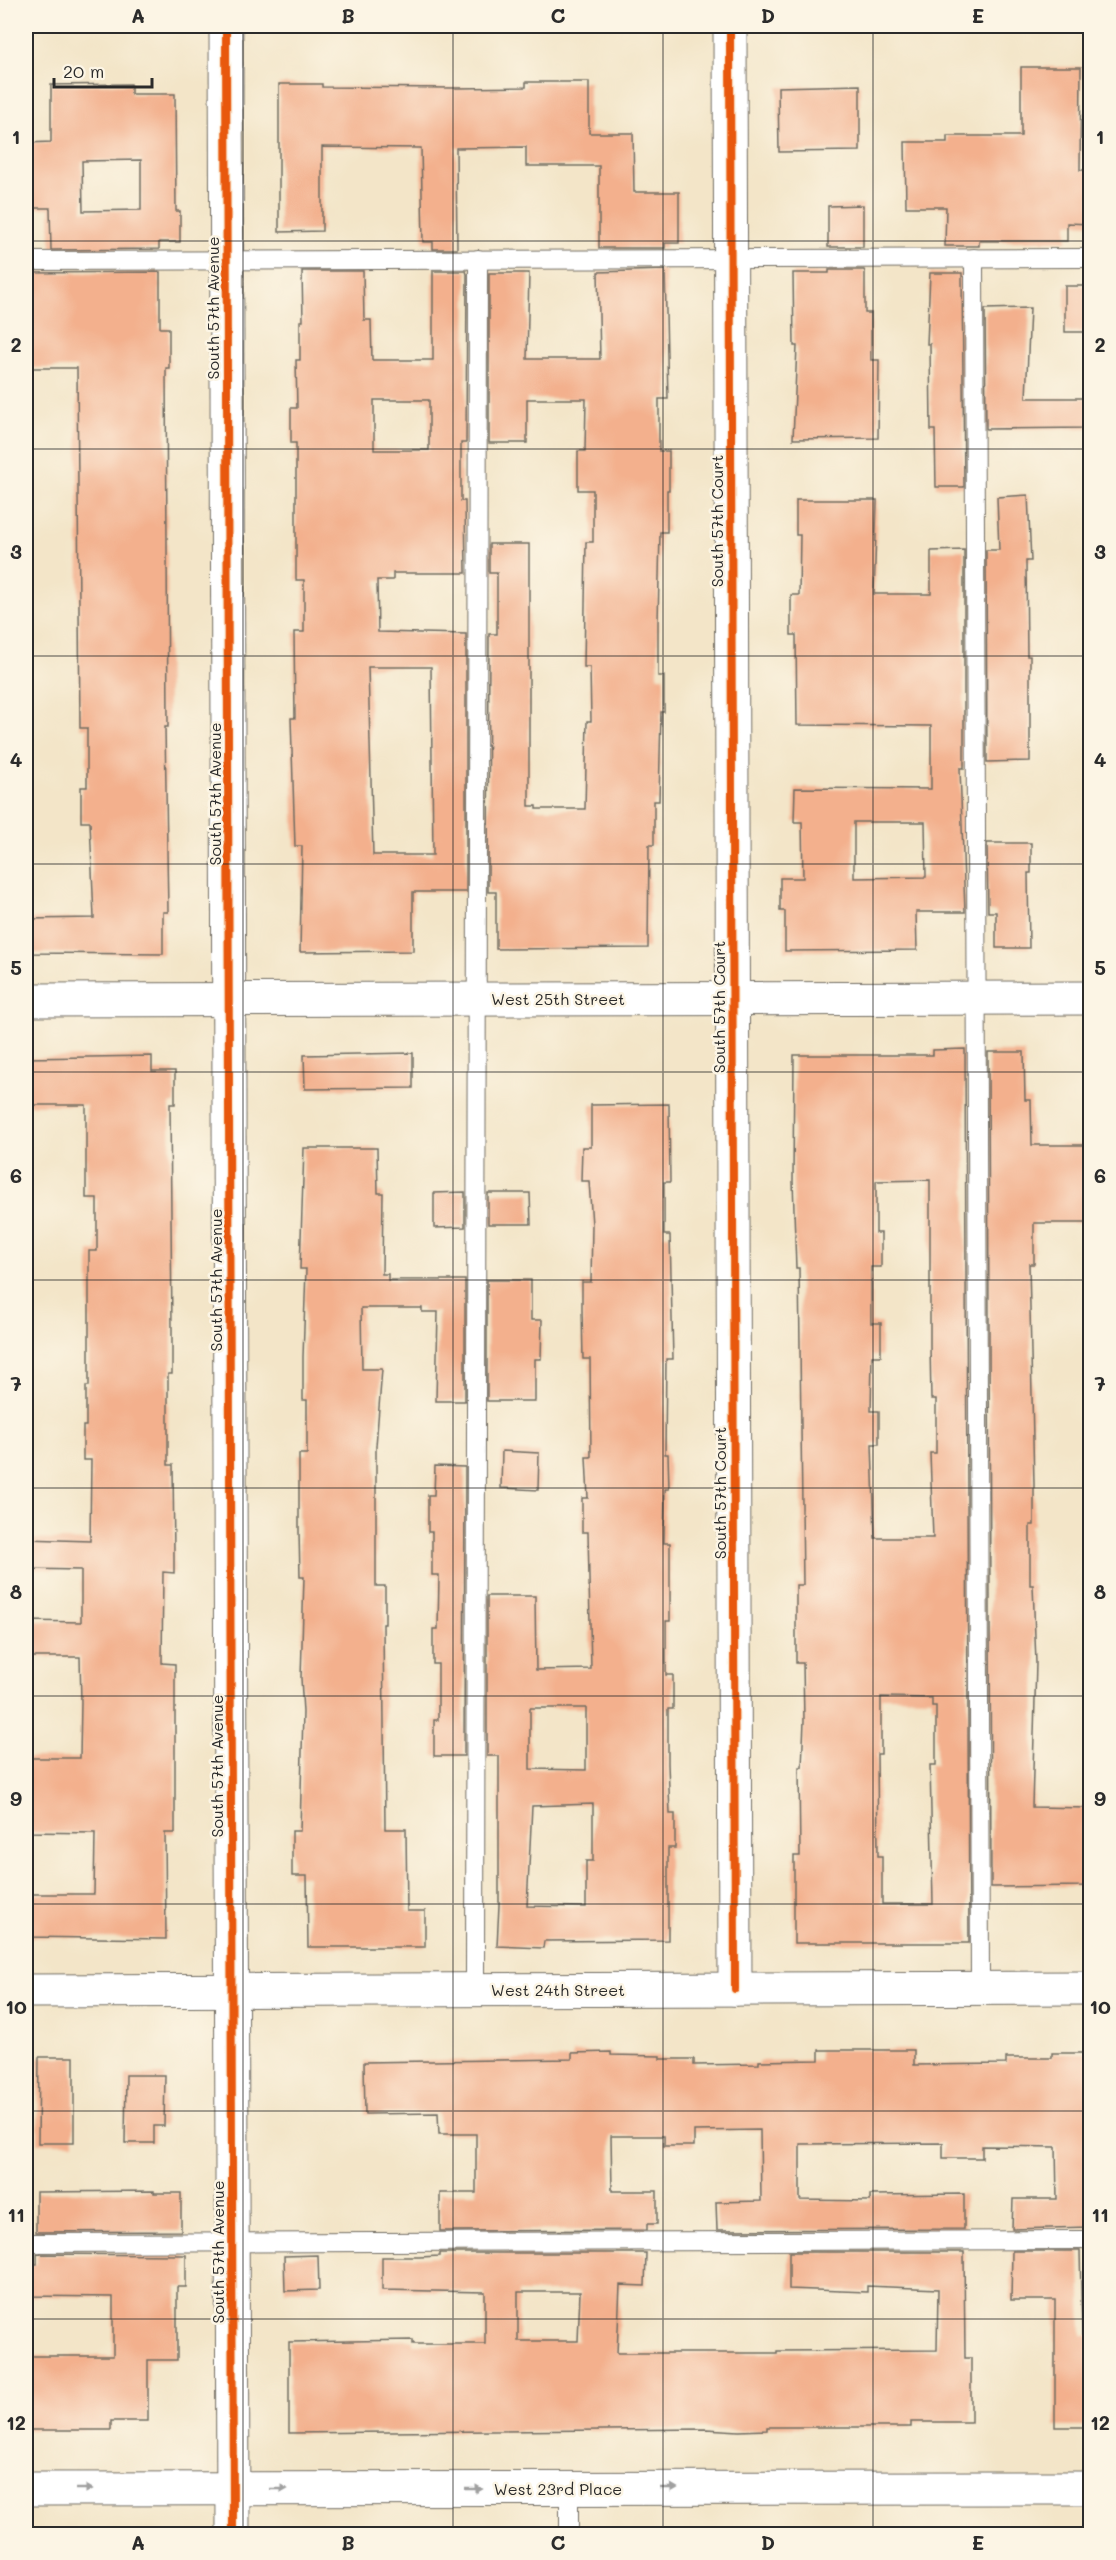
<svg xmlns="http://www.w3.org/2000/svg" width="1116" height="2560" viewBox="0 0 1116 2560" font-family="Mali,sans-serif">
<rect width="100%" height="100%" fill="#fcf5e5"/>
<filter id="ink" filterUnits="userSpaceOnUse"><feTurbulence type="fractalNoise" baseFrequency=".0167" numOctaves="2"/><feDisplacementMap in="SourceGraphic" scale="12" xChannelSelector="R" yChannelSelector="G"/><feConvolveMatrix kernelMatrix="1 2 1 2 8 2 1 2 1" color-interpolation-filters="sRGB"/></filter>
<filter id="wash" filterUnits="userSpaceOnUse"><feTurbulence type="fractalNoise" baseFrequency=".008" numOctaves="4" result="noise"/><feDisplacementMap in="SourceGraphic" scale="24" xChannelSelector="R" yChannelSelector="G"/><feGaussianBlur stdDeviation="1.35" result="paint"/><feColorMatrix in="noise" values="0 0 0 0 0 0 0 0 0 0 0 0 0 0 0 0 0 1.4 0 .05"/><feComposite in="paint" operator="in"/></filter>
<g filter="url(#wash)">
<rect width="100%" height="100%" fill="#f3e5c8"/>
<g id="blocks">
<!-- building -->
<g fill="#f3b08d" fill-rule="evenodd">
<polygon points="1021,67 1081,67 1080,170 1090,170 1090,224 1067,223 1067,241 979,241 979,246 945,246 946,207 906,207 905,142 947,142 947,136 1021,136"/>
<polygon points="526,82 589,82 589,133 633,133 634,192 679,192 679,243 665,243 665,248 599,248 599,166 526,166 526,147 456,148 457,249 433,249 433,242 423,242 421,148 322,147 322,231 279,232 279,84 322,84 322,87 456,88 526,87"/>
<path d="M 131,84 L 131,94 L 175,94 L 176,211 L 180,211 L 180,242 L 159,242 L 159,249 L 51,250 L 50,208 L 26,208 L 26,143 L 51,142 L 51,85 ZM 141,160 L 141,210 L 83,211 L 82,161 Z"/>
<polygon points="860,85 860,151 779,152 778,87"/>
<polygon points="863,205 863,247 828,247 828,206"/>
<polygon points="665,270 668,399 659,399 659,451 669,451 669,490 667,490 667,532 660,532 658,622 658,676 664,676 664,712 661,712 659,801 654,801 654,845 649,845 648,948 496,949 496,892 488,892 489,634 497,634 497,573 489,573 489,544 529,544 529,806 536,806 536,809 585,809 587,721 591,721 590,667 584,667 586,542 593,542 593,490 578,490 578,451 585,451 586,399 527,399 527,443 489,443 489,273 529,273 527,359 600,359 598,272"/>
<polygon points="829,270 864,270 865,272 865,313 871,313 871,360 879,360 878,438 793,439 797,346 794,346 793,273 829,273"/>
<path d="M 302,271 L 363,271 L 364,320 L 371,320 L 372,360 L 433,360 L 433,271 L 466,271 L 467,274 L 466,443 L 461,443 L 461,501 L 465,501 L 466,573 L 393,573 L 393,580 L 377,580 L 378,632 L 466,634 L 466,892 L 413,892 L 413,951 L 300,952 L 302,846 L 295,846 L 291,718 L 295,718 L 294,632 L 304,632 L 304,580 L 296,580 L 296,443 L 291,443 L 291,408 L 297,408 L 296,360 L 300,360 L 300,321 L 303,321 ZM 374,400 L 429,400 L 429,450 L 374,450 ZM 368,667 L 431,667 L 433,855 L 373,855 Z"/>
<polygon points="160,272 160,328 169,328 169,368 166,368 168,727 165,727 168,912 163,912 163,954 26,953 26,919 94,918 90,822 81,822 81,787 87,787 87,728 80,728 77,368 26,368 26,273"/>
<polygon points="930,273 962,273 964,487 936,487 935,430 931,430 930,344 927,344"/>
<rect x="1065" y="286" width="25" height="46"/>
<polygon points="1030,308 1026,398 1090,398 1090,428 986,429 985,309"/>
<polygon points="1028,495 1031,561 1026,561 1027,656 1030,656 1030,761 987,762 986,550 999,550 997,497"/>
<path d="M 796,500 L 877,500 L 874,594 L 931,594 L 931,551 L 964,550 L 964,768 L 960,768 L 965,912 L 916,912 L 917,950 L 785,951 L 785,911 L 780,911 L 780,878 L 803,878 L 802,822 L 794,822 L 795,788 L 931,789 L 931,726 L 797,725 L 796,635 L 791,635 L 791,595 L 799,595 L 800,535 L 796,535 ZM 854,822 L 925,822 L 926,877 L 854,878 Z"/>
<polygon points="987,843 1031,843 1031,873 1028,873 1029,948 996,948 996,912 988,912"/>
<path d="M 965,1049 L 969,1943 L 794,1943 L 794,1856 L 800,1856 L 799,1767 L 802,1767 L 804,1721 L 803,1663 L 796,1663 L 796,1585 L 803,1585 L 799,1268 L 796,1268 L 793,1181 L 794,1055 L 933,1055 L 933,1050 ZM 930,1180 L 930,1346 L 931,1399 L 936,1399 L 936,1453 L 930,1453 L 933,1538 L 875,1538 L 872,1444 L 879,1444 L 879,1411 L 871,1411 L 872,1356 L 881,1356 L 881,1323 L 871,1323 L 871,1267 L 881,1267 L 881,1233 L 876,1233 L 876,1181 ZM 881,1697 L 932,1698 L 932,1706 L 936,1706 L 936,1765 L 930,1765 L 933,1904 L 882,1904 L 882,1856 L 878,1856 L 877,1754 L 881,1754 Z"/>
<polygon points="988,1052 1024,1052 1025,1100 1031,1100 1032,1145 1090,1145 1090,1223 1034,1223 1034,1264 1029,1264 1034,1484 1034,1525 1030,1525 1030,1585 1033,1585 1036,1663 1032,1807 1090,1808 1090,1886 991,1887"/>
<polygon points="413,1053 413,1088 305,1089 304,1055"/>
<polygon points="152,1056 152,1071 175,1071 175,1104 170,1104 172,1330 172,1374 168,1374 168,1465 173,1465 174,1556 174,1573 163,1572 162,1663 175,1664 175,1833 165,1833 166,1939 26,1937 26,1894 94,1894 95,1833 26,1832 26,1758 80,1758 81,1702 80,1657 26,1657 26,1621 81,1622 81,1570 26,1569 26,1539 90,1541 91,1460 83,1460 83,1426 86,1426 86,1386 89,1386 89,1251 97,1251 97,1198 86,1198 86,1105 26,1105 26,1058"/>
<path d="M 669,1104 L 670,1182 L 664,1182 L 664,1235 L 670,1235 L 673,1359 L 666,1359 L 665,1454 L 668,1454 L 669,1489 L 665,1489 L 664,1543 L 670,1543 L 670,1621 L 666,1621 L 666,1675 L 673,1675 L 673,1709 L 668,1709 L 668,1764 L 670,1814 L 675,1814 L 675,1848 L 668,1848 L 668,1940 L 544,1941 L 543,1948 L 497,1946 L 499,1905 L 499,1756 L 487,1756 L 487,1596 L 535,1596 L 536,1670 L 591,1669 L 588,1532 L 582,1532 L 582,1498 L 588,1498 L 586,1457 L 591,1457 L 590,1359 L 583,1359 L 582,1310 L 582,1282 L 591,1282 L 592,1225 L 589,1181 L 581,1181 L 582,1147 L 591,1147 L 591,1105 ZM 530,1708 L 586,1708 L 586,1770 L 530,1769 ZM 593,1804 L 593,1861 L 586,1861 L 586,1907 L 527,1906 L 532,1806 Z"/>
<polygon points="304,1148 377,1148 378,1193 383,1193 382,1274 388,1274 388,1280 465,1280 465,1401 436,1401 438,1312 422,1312 422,1308 361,1308 362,1369 382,1369 376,1446 376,1586 385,1586 385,1624 383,1624 385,1829 406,1829 407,1911 425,1911 425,1947 308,1947 307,1876 292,1876 292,1831 300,1831 303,1712 301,1678 304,1577 300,1577 299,1532 299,1454 307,1454 307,1400 303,1400 303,1357 306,1269 300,1269"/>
<polygon points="465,1192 465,1227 434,1228 434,1193"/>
<polygon points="488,1193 530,1193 531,1224 488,1224"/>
<polygon points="487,1280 531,1280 531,1320 542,1320 541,1359 535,1359 535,1401 487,1401"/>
<polygon points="502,1451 539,1453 538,1490 501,1488"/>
<polygon points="435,1466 465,1467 464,1756 434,1756 434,1720 438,1720 438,1664 433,1664 433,1629 438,1629 439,1575 432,1575 432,1532 428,1532 428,1495 434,1495"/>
<polygon points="819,2050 914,2050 914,2065 1006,2064 1006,2058 1052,2058 1052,2053 1090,2053 1090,2227 1012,2229 1013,2199 1057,2199 1056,2147 982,2146 982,2158 943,2158 943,2143 800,2144 800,2200 870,2201 870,2195 964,2194 964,2229 717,2230 716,2202 761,2201 760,2130 694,2131 694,2146 664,2146 664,2136 611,2136 612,2191 657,2191 657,2224 647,2224 647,2230 440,2231 440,2193 476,2193 476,2134 439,2134 438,2113 365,2114 364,2062 572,2059 572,2053 611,2052 611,2055 660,2056 660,2059 694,2059 694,2065 759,2064 759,2061 819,2060"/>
<polygon points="39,2057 74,2057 74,2143 38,2143"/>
<polygon points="126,2075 165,2075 164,2126 154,2126 154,2143 125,2143"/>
<polygon points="154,2191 154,2193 181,2193 181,2231 36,2232 36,2192"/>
<polygon points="1012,2251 1080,2251 1082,2335 1090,2335 1090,2427 1055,2427 1055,2300 1011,2300"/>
<path d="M 789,2252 L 964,2252 L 965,2358 L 971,2358 L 971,2422 L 911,2422 L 911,2427 L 767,2427 L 767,2430 L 739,2431 L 706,2429 L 289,2433 L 289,2342 L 413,2340 L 413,2344 L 485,2344 L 485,2292 L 382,2290 L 382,2257 L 419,2257 L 440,2256 L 440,2253 L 646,2253 L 645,2286 L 620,2285 L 617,2353 L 777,2353 L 777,2351 L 937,2350 L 938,2289 L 867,2286 L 867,2292 L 789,2289 ZM 518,2292 L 580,2292 L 578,2341 L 518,2341 Z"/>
<polygon points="37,2254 186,2255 186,2287 177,2287 177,2360 148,2360 148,2421 111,2421 111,2430 26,2430 26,2356 113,2356 113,2297 26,2296 26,2264 37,2264"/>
<polygon points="318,2255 319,2290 285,2291 284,2256"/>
</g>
</g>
</g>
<g filter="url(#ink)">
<use href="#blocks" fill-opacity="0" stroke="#716c62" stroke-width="1.5"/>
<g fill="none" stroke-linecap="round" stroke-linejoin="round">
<defs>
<g id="service">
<polyline points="974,258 980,1988"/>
<polyline points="26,261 1090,258"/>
<polyline points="475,1990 478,259"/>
<polyline points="26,2243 1090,2240"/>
<polyline points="569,2534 569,2488"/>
</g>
<g id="minor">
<polyline points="226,26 233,2534"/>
<polyline points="730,26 735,1989"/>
<polyline points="26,1000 1090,998"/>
<polyline points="26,1991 1090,1988"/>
<polyline points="26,2489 1090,2488"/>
</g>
</defs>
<!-- service casing -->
<use href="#service" stroke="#716c62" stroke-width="20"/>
<!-- minor casing -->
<use href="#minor" stroke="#716c62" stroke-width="35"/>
<!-- service -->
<use href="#service" stroke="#fff" stroke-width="18"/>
<!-- minor -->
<use href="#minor" stroke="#fff" stroke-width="33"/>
<defs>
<g id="cycleway">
<polyline points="226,26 233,2534"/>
<polyline points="730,26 735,1989"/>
</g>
</defs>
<!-- cycleway casing -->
<use href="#cycleway" stroke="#fcf5e5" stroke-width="11"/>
<!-- cycleway -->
<use href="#cycleway" stroke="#e8590c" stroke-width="8"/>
</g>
<!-- one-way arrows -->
<defs><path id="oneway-solid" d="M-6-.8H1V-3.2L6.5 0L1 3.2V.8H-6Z" transform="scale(1.5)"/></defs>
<g fill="#a0a0a0">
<use href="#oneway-solid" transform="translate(669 2488)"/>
<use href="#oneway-solid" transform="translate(84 2489)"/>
<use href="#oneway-solid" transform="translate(279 2489)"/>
<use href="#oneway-solid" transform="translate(474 2489)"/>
</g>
</g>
<!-- grid -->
<path fill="none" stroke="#2b2b2b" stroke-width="1.5" stroke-opacity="0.55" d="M 243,26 L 243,2534M 453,26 L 453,2534M 663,26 L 663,2534M 873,26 L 873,2534M 26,241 L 1090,241M 26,449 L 1090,449M 26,656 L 1090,656M 26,864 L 1090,864M 26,1072 L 1090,1072M 26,1280 L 1090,1280M 26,1488 L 1090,1488M 26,1696 L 1090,1696M 26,1904 L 1090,1904M 26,2111 L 1090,2111M 26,2319 L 1090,2319"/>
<g text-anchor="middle" stroke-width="5" stroke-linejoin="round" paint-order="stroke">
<!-- street labels -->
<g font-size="16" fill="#2b2b2b" stroke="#fcf5e5">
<text transform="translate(213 308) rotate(-90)" y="6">South 57th Avenue</text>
<text transform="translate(717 521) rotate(-90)" y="6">South 57th Court</text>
<text transform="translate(215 794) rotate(-90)" y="6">South 57th Avenue</text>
<text x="558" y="1005">West 25th Street</text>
<text transform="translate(719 1007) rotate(-90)" y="6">South 57th Court</text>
<text transform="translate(216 1280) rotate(-90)" y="6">South 57th Avenue</text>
<text transform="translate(720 1493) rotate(-90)" y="6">South 57th Court</text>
<text transform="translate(217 1766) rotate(-90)" y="6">South 57th Avenue</text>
<text x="558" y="1996">West 24th Street</text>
<text transform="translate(218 2252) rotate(-90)" y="6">South 57th Avenue</text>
<text x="558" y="2495">West 23rd Place</text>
</g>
</g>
<!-- margin -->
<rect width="1116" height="2560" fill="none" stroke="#fcf5e5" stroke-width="66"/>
<!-- scale -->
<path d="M54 78v9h98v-9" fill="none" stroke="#2b2b2b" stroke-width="3"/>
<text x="63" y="78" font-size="18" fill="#2b2b2b" stroke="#fcf5e5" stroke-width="4.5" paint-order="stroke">20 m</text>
<rect x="33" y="33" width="1050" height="2494" fill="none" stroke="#2b2b2b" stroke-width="2"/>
<g font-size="20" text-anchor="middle" font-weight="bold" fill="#2b2b2b">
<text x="138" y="23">A</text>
<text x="348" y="23">B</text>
<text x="558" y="23">C</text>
<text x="768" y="23">D</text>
<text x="978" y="23">E</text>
<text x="16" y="144">1</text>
<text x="1100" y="144">1</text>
<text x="16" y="352">2</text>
<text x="1100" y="352">2</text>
<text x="16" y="559">3</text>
<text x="1100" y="559">3</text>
<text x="16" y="767">4</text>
<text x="1100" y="767">4</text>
<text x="16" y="975">5</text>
<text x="1100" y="975">5</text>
<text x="16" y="1183">6</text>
<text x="1100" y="1183">6</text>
<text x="16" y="1391">7</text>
<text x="1100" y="1391">7</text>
<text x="16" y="1599">8</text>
<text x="1100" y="1599">8</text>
<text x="16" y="1806">9</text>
<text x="1100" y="1806">9</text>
<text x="16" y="2014">10</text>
<text x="1100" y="2014">10</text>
<text x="16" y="2222">11</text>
<text x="1100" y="2222">11</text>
<text x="16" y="2430">12</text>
<text x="1100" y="2430">12</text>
<text x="138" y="2550">A</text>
<text x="348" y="2550">B</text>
<text x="558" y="2550">C</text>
<text x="768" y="2550">D</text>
<text x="978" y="2550">E</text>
</g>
</svg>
